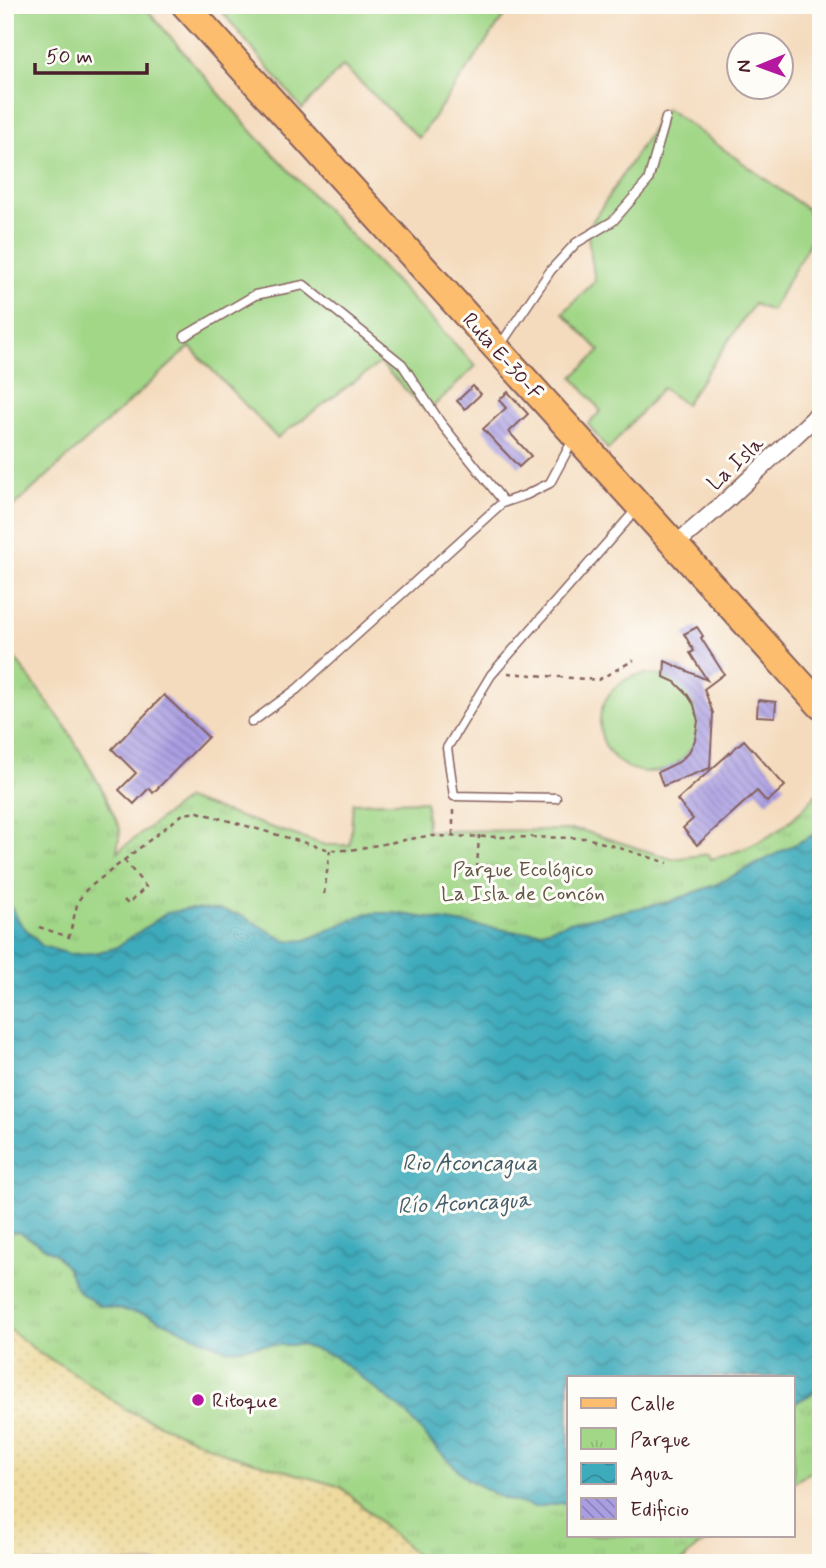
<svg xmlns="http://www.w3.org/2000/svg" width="826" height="1568" viewBox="0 0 826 1568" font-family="Mynerve,sans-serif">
<defs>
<pattern id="sand-dots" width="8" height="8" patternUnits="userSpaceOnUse" patternTransform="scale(1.75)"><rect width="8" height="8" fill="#eeda9e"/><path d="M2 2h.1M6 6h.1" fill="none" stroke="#cebb88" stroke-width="1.8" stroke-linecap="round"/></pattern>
<pattern id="park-tufts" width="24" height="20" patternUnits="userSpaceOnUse" patternTransform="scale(1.75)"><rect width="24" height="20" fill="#a2d788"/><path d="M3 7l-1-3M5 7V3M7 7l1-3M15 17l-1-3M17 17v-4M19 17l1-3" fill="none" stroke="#8db876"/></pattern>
<pattern id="water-waves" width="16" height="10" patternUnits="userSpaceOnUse" patternTransform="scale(1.75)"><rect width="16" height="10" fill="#3eabbc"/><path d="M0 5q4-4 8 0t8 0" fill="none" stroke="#368b99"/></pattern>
<pattern id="building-back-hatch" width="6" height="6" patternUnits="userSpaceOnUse" patternTransform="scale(1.75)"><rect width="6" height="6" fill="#aa9ee3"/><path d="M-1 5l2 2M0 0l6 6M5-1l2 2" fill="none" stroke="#8c80b8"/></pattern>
</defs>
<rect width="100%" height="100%" fill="#fdfcf7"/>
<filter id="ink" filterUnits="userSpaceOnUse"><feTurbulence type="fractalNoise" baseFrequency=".0143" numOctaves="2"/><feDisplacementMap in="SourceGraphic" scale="14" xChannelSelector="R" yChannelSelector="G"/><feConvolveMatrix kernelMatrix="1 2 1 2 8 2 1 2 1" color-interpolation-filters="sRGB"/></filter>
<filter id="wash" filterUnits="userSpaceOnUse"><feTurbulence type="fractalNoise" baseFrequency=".00686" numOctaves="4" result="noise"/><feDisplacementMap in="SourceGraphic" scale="28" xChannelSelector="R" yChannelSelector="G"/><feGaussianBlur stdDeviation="1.57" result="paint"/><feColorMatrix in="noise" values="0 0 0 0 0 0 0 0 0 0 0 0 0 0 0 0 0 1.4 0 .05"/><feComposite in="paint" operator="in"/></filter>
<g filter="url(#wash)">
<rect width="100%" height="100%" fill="#f4dbbe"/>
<!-- grass -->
<g fill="#a2d788" stroke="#767b5a" stroke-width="2">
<polygon points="5,5 143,5 255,135 476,366 427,412 380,363 277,438 190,347 5,514"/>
<polygon points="222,5 512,5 419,138 343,66 302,109 220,9"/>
<polygon points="666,108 807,209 816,231 771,311 754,304 685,404 662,388 608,450 588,424 601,411 573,377 600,351 563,313 595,281 587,230"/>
<circle cx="649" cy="723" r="49"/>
</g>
<!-- sand -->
<polygon fill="url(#sand-dots)" stroke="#9c7c64" stroke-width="2" points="5,1231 569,1535 596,1563 5,1563"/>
<!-- park -->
<path fill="url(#park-tufts)" stroke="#767b5a" stroke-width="2" d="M 5,645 L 66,727 L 102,789 L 120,829 L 117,852 L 186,799 L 325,845 L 350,845 L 353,803 L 426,801 L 427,831 L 581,830 L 672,859 L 709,854 L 711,859 C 740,852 767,841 790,821 C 801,812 811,800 821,789 L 821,1465 L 793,1483 L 793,1377 L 569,1377 L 569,1535 L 728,1535 L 696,1547 L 681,1563 L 425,1563 L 341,1487 L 227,1454 L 127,1410 L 63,1366 L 42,1355 L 5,1326 Z"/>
<!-- water -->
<polygon fill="url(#water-waves)" stroke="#446574" stroke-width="2" points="821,831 821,1389 793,1404 793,1377 569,1377 569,1502 535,1507 502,1498 467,1479 434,1446 407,1414 334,1356 301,1345 262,1345 227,1350 148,1315 98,1305 78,1291 68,1270 56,1255 21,1233 5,1231 5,898 21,924 42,946 70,954 94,953 115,948 167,913 188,909 219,910 241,915 286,941 306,940 367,913 395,913 518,932 542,931 570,922 669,902 717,884"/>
<g id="blocks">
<!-- building -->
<g fill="url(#building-back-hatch)">
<polygon points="473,386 481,394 465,409 457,401"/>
<polygon points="508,392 528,414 509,432 531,456 519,467 483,429 506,408 499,400"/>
<polygon points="697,627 703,636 701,638 724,674 704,689 713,713 710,768 663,786 658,772 679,762 689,752 695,740 698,721 694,705 687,694 675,682 664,677 665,661 707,680 690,653 694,651 684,634"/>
<polygon points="164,695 208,737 153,793 149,788 134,804 119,790 136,773 112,749"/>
<polygon points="758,700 776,702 775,717 757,716"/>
<polygon points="744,740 785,786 767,802 757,791 697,845 683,828 693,819 677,800"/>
</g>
</g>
</g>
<g filter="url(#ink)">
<use href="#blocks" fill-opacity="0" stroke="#86615e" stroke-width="2"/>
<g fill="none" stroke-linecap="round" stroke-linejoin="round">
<defs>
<g id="lane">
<polyline points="185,336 255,295 304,285 402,364 440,422 504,502"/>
<polyline points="499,347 551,270 576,243 613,221 648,181 666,118"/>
<polyline points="252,722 297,689 502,503 526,495 550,483 574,438"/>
<polyline points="556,798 454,796 447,748 491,675 636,510"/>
</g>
<polyline id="street" points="675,545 727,500 813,419 821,409"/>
<polyline id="primary" points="185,5 821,706"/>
</defs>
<!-- lane casing -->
<use href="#lane" stroke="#86615e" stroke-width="11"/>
<!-- street casing -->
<use href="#street" stroke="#86615e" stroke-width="19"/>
<!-- primary casing -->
<use href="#primary" stroke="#86615e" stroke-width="30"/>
<!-- path -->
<g stroke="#86615e" stroke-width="2.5" stroke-dasharray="5 5" stroke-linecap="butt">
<polyline points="508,673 598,680 634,660"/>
<polyline points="453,835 453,807"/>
<polyline points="477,869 479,835"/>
<polyline points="324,894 330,850"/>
<polyline points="124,900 128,904 146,887 124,860"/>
<polyline points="39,927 69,937 78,901 86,890 183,814 198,812 330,850 350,850 427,836 587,838 668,863"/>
</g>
<!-- lane -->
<use href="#lane" stroke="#fff" stroke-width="8"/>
<!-- street -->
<use href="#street" stroke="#fff" stroke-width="16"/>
<!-- primary -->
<use href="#primary" stroke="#fcbd6e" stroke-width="26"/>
</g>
</g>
<!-- markers -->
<circle fill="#b5179e" stroke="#fdfcf7" stroke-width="2.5" cx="198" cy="1400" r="7"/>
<g text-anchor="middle" stroke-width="6" stroke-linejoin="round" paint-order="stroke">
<!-- street labels -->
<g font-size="21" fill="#4a1f2b" stroke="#fdfcf7">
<text transform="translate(503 356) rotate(48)" y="7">Ruta E-30-F</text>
<text transform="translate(735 463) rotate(-43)" y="7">La Isla</text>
</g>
<!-- park labels -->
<g font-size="21" fill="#645647" stroke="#fdfcf7">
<text x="523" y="876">Parque Ecológico<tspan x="523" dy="24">La Isla de Concón</tspan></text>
</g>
<!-- poi labels -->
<g font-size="21" fill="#4a1f2b" stroke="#fdfcf7" text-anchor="start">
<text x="212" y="1407">Ritoque</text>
</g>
<!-- water labels -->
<g font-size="23" font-style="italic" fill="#455e6c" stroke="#fdfcf7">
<text x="470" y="1170">Rio Aconcagua</text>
<text transform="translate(464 1202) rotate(-3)" y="8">Río Aconcagua</text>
</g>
</g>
<!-- margin -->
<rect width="826" height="1568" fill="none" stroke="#fdfcf7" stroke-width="28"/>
<!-- legend -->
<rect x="567" y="1376" width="228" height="161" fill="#fdfcf7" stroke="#b5a4a5" stroke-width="2"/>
<rect x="581" y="1398" width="35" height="10" fill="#fcbd6e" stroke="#b5a4a5" stroke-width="2"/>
<text x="630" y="1410" font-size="21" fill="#4a1f2b">Calle</text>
<rect x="581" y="1428" width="35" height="21" fill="url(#park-tufts)" stroke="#b5a4a5" stroke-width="2"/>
<text x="630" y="1446" font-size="21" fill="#4a1f2b">Parque</text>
<rect x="581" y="1463" width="35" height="21" fill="url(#water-waves)" stroke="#b5a4a5" stroke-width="2"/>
<text x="630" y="1480" font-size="21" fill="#4a1f2b">Agua</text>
<rect x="581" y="1498" width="35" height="21" fill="url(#building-back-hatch)" stroke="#b5a4a5" stroke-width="2"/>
<text x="630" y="1516" font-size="21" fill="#4a1f2b">Edificio</text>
<!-- north arrow -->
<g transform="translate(760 66) rotate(269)"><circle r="33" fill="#fdfcf7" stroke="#b5a4a5" stroke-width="2"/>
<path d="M0-5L12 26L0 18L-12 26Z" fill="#b5179e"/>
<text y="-10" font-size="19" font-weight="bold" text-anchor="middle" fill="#4a1f2b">N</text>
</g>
<!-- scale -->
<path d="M35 63v10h112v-10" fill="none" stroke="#4a1f2b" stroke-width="3.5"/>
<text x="46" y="63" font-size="21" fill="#4a1f2b" stroke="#fdfcf7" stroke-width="5" paint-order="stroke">50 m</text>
</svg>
